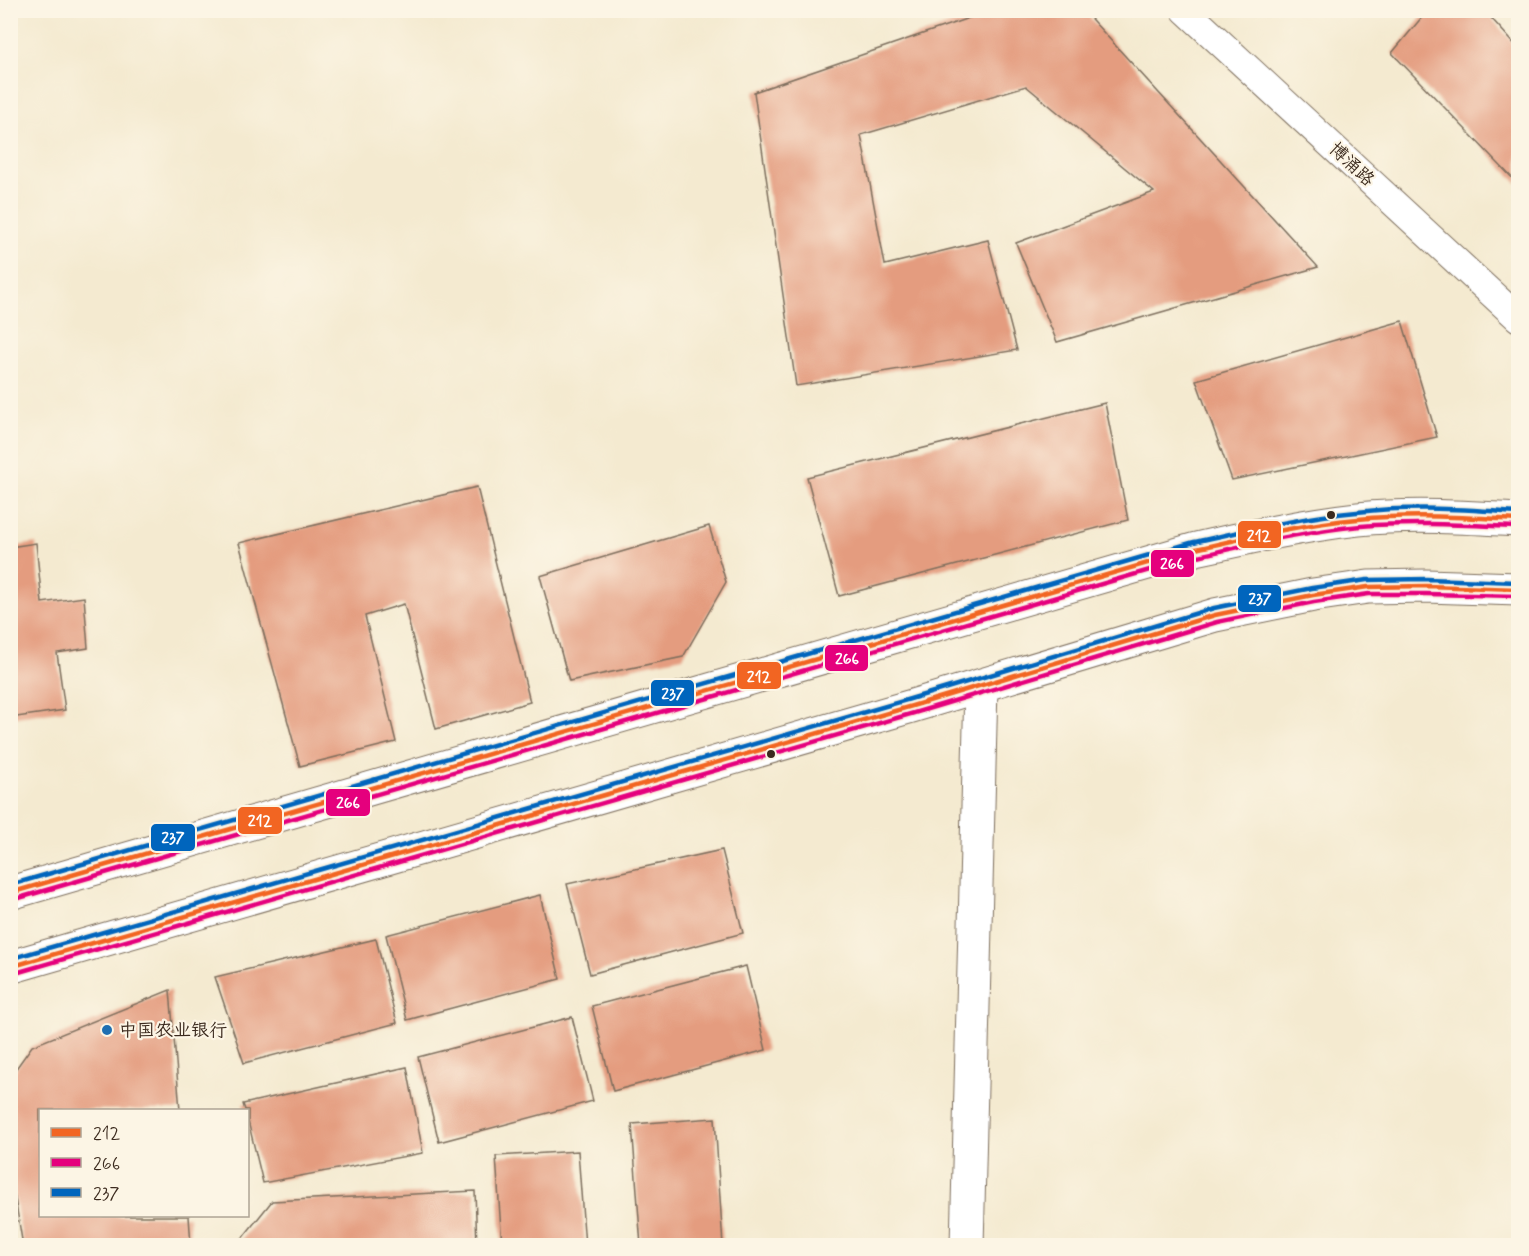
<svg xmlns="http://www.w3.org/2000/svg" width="1529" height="1256" viewBox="0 0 1529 1256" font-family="Mynerve,'LXGW WenKai TC',sans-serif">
<rect width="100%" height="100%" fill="#fcf5e5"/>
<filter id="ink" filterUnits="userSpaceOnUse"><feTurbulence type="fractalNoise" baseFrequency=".0167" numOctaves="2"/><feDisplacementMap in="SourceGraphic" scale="12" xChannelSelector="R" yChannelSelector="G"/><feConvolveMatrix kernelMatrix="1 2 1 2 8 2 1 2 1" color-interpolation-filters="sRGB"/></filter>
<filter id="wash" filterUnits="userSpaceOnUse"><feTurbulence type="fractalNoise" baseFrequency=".008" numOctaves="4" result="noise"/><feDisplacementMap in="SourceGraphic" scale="24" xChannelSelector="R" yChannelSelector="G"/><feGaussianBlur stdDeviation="1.35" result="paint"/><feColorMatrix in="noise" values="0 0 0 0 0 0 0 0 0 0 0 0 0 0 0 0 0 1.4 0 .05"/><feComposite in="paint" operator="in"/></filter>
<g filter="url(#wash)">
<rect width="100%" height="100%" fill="#f4ead0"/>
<g id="blocks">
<!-- building -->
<g fill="#e49c7f">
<polygon points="992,10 1083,10 1318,267 1057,342 1016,243 1154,192 1026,86 861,135 885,265 988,240 1017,350 796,386 754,92"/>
<polygon points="1428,10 1484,10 1518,48 1518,184 1392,53"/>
<polygon points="1402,321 1437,437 1232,480 1196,380"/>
<polygon points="1105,403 1128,520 839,596 807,477"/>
<polygon points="477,487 530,702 436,729 404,604 365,616 396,742 300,766 239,543"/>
<polygon points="709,526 726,582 683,657 569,681 540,576"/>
<polygon points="36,543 42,603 84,597 88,648 57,653 65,710 10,718 10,547"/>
<polygon points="722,850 743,933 590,974 567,884"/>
<polygon points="540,895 560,979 407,1020 386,935"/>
<polygon points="376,939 397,1023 244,1063 215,977"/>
<polygon points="746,966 766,1050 613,1091 592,1006"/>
<polygon points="170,990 180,1110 40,1110 40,1216 189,1216 191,1246 23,1246 10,1168 10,1077 32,1046"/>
<polygon points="572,1017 593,1101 439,1142 418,1057"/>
<polygon points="407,1067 423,1153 263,1183 248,1121 248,1110 245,1110 243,1104"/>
<polygon points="715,1118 723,1246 641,1246 632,1124"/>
<polygon points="578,1151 585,1246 502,1246 496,1156"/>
<polygon points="475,1191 477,1246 236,1246 272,1201"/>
</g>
</g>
</g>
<g filter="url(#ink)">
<use href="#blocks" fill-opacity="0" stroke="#7c6d5c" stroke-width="1.5"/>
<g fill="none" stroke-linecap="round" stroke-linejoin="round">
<defs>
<polyline id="street" points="1185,10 1518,318"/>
<g id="secondary">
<path d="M 10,893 L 1196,549 C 1250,537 1304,525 1358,519 C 1411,514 1466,517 1518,520"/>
<polyline points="10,967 912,706 1215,615 1313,595 1368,587 1426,586 1518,589"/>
<polyline points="967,1246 981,686"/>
</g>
</defs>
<!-- street casing -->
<use href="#street" stroke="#7c6d5c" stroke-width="29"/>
<!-- secondary casing -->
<use href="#secondary" stroke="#7c6d5c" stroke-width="35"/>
<!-- street -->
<use href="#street" stroke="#fff" stroke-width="27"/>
<!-- secondary -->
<use href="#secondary" stroke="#fff" stroke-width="33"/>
<defs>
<g id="bus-1">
<path d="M 10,893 L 1196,549 C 1249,537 1303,524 1358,519 C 1411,514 1465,517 1518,520"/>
<polyline points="10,967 912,706 1215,615 1313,595 1368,587 1426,586 1518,589"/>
</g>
<g id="bus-2">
<path d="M 12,900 L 1198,556 C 1252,544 1306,531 1361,526 C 1413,522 1465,525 1518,527"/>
<polyline points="12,974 914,713 1217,622 1314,602 1369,594 1426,594 1518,596"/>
</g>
<g id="bus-3">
<path d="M 10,885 L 1194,542 C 1248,530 1302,517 1357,512 C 1411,506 1465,509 1518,513"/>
<polyline points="10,959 910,699 1214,608 1312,588 1367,580 1426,579 1518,582"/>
</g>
</defs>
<!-- bus-1 casing -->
<use href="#bus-1" stroke="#fcf5e5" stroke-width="9"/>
<!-- bus-2 casing -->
<use href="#bus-2" stroke="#fcf5e5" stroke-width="9"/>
<!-- bus-3 casing -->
<use href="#bus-3" stroke="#fcf5e5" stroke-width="9"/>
<!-- bus-1 -->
<use href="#bus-1" stroke="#f26522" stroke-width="4.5"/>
<!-- bus-2 -->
<use href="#bus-2" stroke="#e5007d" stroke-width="4.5"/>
<!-- bus-3 -->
<use href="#bus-3" stroke="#0065bd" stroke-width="4.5"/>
</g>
</g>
<!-- markers -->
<g fill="#3b2a1e" stroke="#fcf5e5" stroke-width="2">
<circle cx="1331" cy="515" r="5"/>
<circle cx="771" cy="754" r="5"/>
</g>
<circle fill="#1f6fb2" stroke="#fcf5e5" stroke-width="2" cx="107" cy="1030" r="6"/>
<g text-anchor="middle" stroke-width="4.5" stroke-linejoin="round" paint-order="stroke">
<!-- street labels -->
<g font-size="18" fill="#3b2a1e" stroke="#fcf5e5">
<text transform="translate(1352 164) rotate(43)" y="6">博涌路</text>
</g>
<!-- poi labels -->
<g font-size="18" fill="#3b2a1e" stroke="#fcf5e5" text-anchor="start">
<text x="119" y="1036">中国农业银行</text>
</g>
</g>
<g stroke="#fcf5e5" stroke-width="2">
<rect x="1237" y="520" width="45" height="29" rx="6" fill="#f26522"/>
<rect x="1150" y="549" width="45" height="29" rx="6" fill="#e5007d"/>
<rect x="1237" y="584" width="45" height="29" rx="6" fill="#0065bd"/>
<rect x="824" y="644" width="45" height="28" rx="6" fill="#e5007d"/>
<rect x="736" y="661" width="46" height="29" rx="6" fill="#f26522"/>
<rect x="650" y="679" width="45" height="28" rx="6" fill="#0065bd"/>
<rect x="325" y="788" width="46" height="29" rx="6" fill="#e5007d"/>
<rect x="237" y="806" width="46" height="29" rx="6" fill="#f26522"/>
<rect x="150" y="823" width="46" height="29" rx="6" fill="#0065bd"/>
</g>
<g font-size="16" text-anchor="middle" font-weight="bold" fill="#fff">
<text x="1259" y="541">212</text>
<text x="1172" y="569">266</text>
<text x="1260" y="604">237</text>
<text x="847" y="664">266</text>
<text x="759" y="682">212</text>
<text x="673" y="699">237</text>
<text x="348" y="808">266</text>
<text x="260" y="826">212</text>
<text x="173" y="843">237</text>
</g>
<!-- margin -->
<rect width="1529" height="1256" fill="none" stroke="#fcf5e5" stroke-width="36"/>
<!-- legend -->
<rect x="39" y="1109" width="210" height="108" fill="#fcf5e5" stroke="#afa495" stroke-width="1.5"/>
<rect x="51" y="1128" width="30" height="9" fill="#f26522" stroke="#afa495" stroke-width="1.5"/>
<text x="93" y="1139" font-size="18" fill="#3b2a1e">212</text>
<rect x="51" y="1158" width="30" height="9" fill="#e5007d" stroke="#afa495" stroke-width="1.5"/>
<text x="93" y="1169" font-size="18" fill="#3b2a1e">266</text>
<rect x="51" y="1188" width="30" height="9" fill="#0065bd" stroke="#afa495" stroke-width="1.5"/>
<text x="93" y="1199" font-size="18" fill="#3b2a1e">237</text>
</svg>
